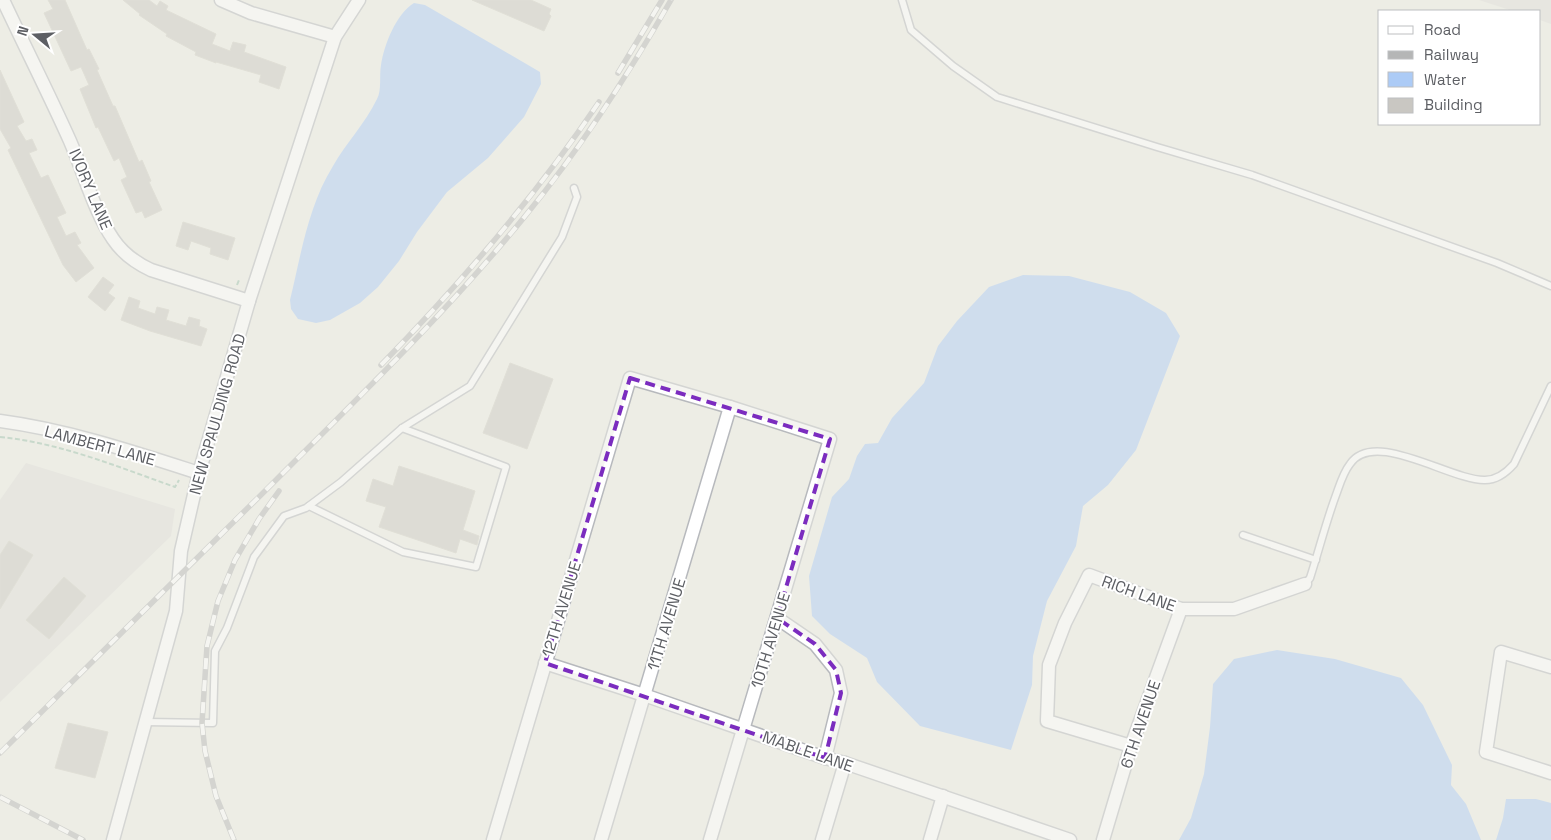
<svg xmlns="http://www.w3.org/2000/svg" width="1551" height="840" viewBox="0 0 1551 840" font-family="'Space Grotesk',sans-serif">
<rect width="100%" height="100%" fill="#edede5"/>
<!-- industrial -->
<g fill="#dfded9">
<polygon points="1479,0 1551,0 1551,24 1540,20 1540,11 1513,11"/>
<polygon points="26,463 175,509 171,536 0,702 0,500"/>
</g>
<!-- water -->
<g fill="#accbf6">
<path d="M 414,3 L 425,5 L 540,72 L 541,84 L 524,117 L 488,158 L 447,192 L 417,232 L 399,261 L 378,287 L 360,303 L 330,320 L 316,323 L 298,319 L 291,309 L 290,300 C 301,255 308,206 333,166 C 346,143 365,124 377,99 C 382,90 379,76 381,65 C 384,45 396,14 414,3 Z"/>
<polygon points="1023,275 1069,276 1130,292 1166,313 1180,336 1136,450 1108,485 1083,506 1076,546 1047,601 1033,656 1032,685 1011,750 920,726 877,682 867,658 830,634 812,616 809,576 832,497 849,479 857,456 865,444 878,443 892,418 924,383 938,346 957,321 989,287"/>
<polygon points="1277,650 1335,659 1401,678 1423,705 1452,765 1451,785 1466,804 1481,840 1179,840 1191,818 1204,774 1210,727 1213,684 1234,659"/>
<polygon points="1506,799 1536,799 1551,803 1551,840 1496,840 1503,818"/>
</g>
<!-- building -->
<g fill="#c9c7c2" stroke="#d1cfc4">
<polygon points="48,0 65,0 87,50 89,49 99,69 97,70 113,106 115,106 139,162 142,160 151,181 149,182 162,210 145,218 142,211 136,213 121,180 127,177 119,158 114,161 98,127 96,128 80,89 89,85 81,67 71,71 44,13 53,9"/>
<polygon points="123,0 149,0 157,6 160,1 168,6 166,10 216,34 212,44 230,51 233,42 246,45 244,52 286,67 279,89 259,82 261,75 216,62 216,63 195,55 196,52 166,36 167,34 139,15 140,14"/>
<polygon points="472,0 531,0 551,9 549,14 551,16 544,31"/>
<polygon points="0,70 24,122 17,126 26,141 32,139 37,150 29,153 41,178 48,175 66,213 57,217 66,236 75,232 81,243 77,245 94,268 76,282 63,265 8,150 11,148 0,129"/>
<polygon points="183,222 235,238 228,260 210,254 211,248 191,241 188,250 176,246"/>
<polygon points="103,277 114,285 108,293 115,298 105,311 88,297"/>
<polygon points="129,297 140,301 138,308 155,314 157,307 169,310 166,320 186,326 189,317 200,320 199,326 207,329 201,346 150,331 121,320"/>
<polygon points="510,363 553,379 527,449 483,433"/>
<polygon points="399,466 475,491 463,530 479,536 477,545 460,539 456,553 379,527 386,507 366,501 373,479 393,486"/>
<polygon points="9,541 33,555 0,609 0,555"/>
<polygon points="64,577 86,596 49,639 26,620"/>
<polygon points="68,723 108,732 95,778 55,768"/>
</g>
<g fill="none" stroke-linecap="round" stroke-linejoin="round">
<defs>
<g id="lane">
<polyline points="902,0 911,30 953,66 997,97 1157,147 1252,175 1497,263 1551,286"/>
<polyline points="309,506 403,552 476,567 506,467 402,428"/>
<polyline points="1243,535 1316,560"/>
<path d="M 1305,584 L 1310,578 C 1319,550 1326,522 1336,495 C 1340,484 1343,473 1350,464 C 1374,428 1451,481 1485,480 C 1497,480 1507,472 1514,464 L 1551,386"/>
<polyline points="145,722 213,723 215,651 227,628 254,557 284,516 306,508 341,482 402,428 470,386 562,237 577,197 574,188"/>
</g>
<g id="street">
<path d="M 3,0 C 25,47 49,94 70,141 C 84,173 94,211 113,239 C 123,254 136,263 151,270 L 249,301"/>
<polyline points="221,0 251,13 335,37"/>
<path d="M 0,421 C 68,430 134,452 199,473"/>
<polyline points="777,618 815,644 836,670 841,693 825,758"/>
<polyline points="545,663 644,695 825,758 845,763 1070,840"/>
<polyline points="1551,667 1501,652 1486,752 1551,773"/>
<polyline points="1131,746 1047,721 1049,665 1065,623 1089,575 1181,609 1234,609 1305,584"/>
<polyline points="113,840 176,611 181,551 199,473 249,301 335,37 359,0"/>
<polyline points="493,840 630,378 730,407 830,439 710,840"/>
<polyline points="601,840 730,407"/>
<polyline points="822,840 845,763"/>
<polyline points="930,840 943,796"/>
<polyline points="1103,840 1131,746 1181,609"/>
</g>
</defs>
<!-- lane casing -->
<use href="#lane" stroke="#b7b9bd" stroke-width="9"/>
<!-- street casing -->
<use href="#street" stroke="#b7b9bd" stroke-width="15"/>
<!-- path -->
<g stroke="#9cc0ac" stroke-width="2" stroke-dasharray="5 2.5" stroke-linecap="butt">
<polyline points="237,285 239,280"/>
<path d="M 0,437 C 61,443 118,467 175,487 L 179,480"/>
</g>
<!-- lane -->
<use href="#lane" stroke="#fff" stroke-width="6"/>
<!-- street -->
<use href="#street" stroke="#fff" stroke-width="12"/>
<defs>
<g id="rail">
<polyline points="618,73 662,0"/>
<path d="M 381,365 C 461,283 535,197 599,102"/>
<path d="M 0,753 C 92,662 183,572 275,481 C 361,395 449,310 526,215 C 581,148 628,75 671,0"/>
<polyline points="0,797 83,840"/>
<polyline points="234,840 216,796 205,751 202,723 207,646 218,601 235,560 259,519 279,491"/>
</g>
</defs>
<!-- rail casing -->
<use href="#rail" stroke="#b5b6b6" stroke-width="5.5"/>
<!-- rail -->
<use href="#rail" stroke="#fff" stroke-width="4" stroke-dasharray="11" stroke-linecap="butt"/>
</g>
<!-- marked area -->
<path d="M0 0H1551V840H0ZM 630,378 L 830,439 L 777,618 L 815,644 L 836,670 L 841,693 L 825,758 L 545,663 Z" fill="#edede5" fill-opacity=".55" fill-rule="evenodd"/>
<path fill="none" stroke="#7b2cbf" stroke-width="4" stroke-dasharray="10 6" stroke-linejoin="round" d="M 630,378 L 830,439 L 777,618 L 815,644 L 836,670 L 841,693 L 825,758 L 545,663 Z"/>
<g text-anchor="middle" stroke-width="4" stroke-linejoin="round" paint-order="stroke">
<!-- street labels -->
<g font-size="16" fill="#5d5f64" stroke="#fff">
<text transform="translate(91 189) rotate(67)" y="6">IVORY LANE</text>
<text transform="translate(217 414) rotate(-74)" y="6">NEW SPAULDING ROAD</text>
<text transform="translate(100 445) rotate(15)" y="6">LAMBERT LANE</text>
<text transform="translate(1139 593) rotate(20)" y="6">RICH LANE</text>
<text transform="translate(561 609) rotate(-73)" y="6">12TH AVENUE</text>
<text transform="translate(666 624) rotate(-73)" y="6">11TH AVENUE</text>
<text transform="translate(770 640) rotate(-73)" y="6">10TH AVENUE</text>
<text transform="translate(1140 724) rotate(-71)" y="6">6TH AVENUE</text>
<text transform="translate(808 751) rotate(19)" y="6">MABLE LANE</text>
</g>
</g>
<!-- legend -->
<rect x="1378" y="10" width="162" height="115" fill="#ffffff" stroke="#bebfc1"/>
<rect x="1388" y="26" width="25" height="8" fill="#ffffff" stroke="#bebfc1"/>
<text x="1424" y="35" font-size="15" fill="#5d5f64">Road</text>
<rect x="1388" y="51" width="25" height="8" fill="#b5b6b6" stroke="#bebfc1"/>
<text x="1424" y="60" font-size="15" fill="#5d5f64">Railway</text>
<rect x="1388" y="72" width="25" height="15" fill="#accbf6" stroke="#bebfc1"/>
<text x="1424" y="85" font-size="15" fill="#5d5f64">Water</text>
<rect x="1388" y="98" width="25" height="15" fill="#c9c7c2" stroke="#bebfc1"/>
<text x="1424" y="110" font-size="15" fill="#5d5f64">Building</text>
<!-- north arrow -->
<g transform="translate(35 35) rotate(288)" stroke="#ffffff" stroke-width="4" paint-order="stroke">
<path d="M0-4L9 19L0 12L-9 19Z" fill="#5d5f64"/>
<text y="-8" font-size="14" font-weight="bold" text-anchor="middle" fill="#5d5f64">N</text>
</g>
</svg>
